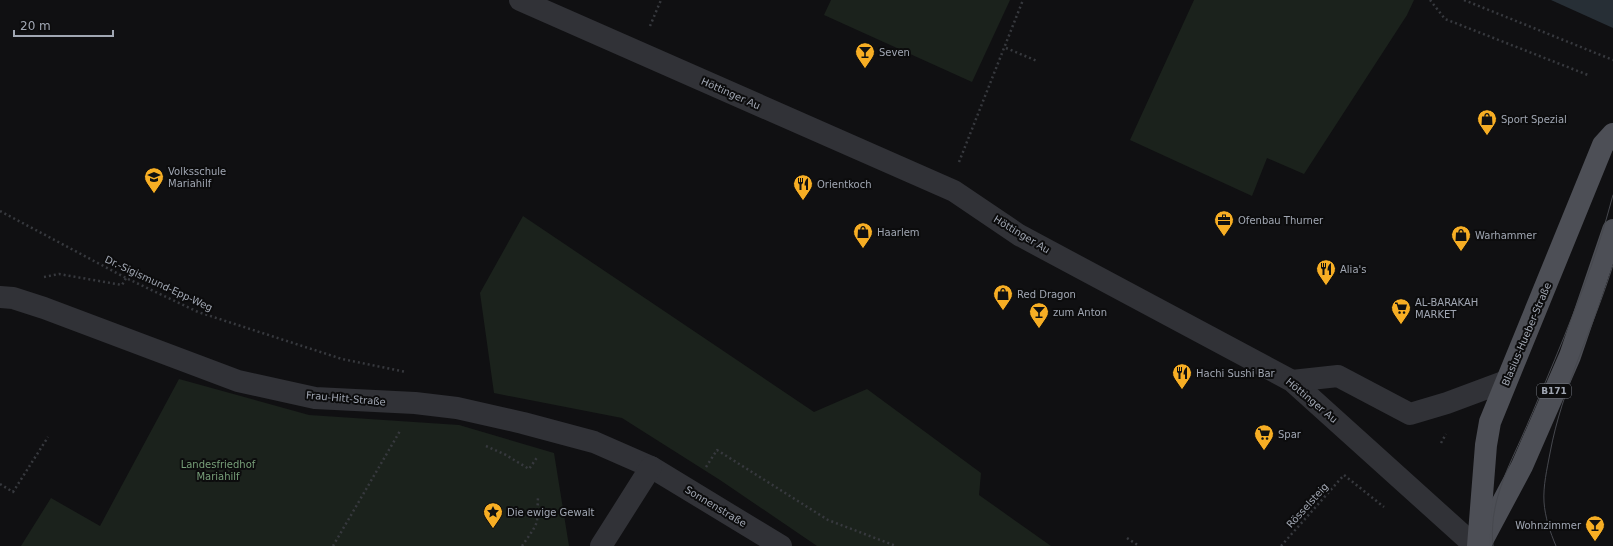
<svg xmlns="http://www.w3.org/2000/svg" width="1613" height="546" viewBox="0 0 1613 546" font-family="'DejaVu Sans',sans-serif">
<rect width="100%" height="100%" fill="#101012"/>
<!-- green -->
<g fill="#1b221c">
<polygon points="831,0 1010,0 972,82 824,15"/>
<polygon points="1194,0 1414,0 1407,15 1304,174 1267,158 1252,196 1130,140"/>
<polygon points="523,216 814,412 867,389 981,473 979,495 1051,546 817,546 720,480 622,418 494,393 480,293"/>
<polygon points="179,379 309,415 459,425 554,453 569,546 21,546 51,498 100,526"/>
</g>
<!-- water -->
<polygon fill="#272f36" points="1551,0 1613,0 1613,28"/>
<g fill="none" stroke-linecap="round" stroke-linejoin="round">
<!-- path -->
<g stroke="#37393e" stroke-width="2.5" stroke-dasharray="2 3" stroke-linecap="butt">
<polyline points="1430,0 1445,19 1588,75"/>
<polyline points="1464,0 1613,60"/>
<polyline points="650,26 661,0"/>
<polyline points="1006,48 1037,61"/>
<polyline points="959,162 1023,0"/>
<polyline points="0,211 126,278 198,312 342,359 406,372"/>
<polyline points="44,277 59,274 122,285 126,278"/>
<polyline points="1441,443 1446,434"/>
<polyline points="486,446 506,455 529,469 538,456"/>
<polyline points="706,467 717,450 828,520 896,546"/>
<polyline points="0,484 13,492 48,437"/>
<polyline points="1127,538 1139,546"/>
<polyline points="333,546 400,431"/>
<polyline points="522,546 533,530 537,522 538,497"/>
<polyline points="1281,546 1344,475 1384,507"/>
</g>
<!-- minor -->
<g stroke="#313237" stroke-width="22">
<polyline points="0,297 13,298 44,308 238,381 315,398 415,403 457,408 523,423 594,442 651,467 781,546"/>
<polyline points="601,546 651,467"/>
</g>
<!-- tertiary -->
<g stroke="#313237" stroke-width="22">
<polyline points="520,0 954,191 1019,235 1292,381 1475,546"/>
<polyline points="1292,381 1338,376 1410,414 1447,403 1506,381"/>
</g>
<!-- primary -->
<g stroke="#4d4f56" stroke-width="22">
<polyline points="1482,541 1522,466 1570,356 1613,230"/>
<polyline points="1478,546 1486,445 1490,422 1603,145 1613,134"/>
</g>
<!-- tram -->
<g stroke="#46484e" stroke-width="1">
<path d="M 1493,546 C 1489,506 1505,474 1521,439 C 1529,421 1537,402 1545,383 C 1571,321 1596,260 1613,195"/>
<path d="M 1556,546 C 1550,532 1545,517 1544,502 C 1543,486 1547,469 1550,453 C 1562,388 1593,329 1613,265"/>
</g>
</g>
<!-- icons -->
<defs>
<symbol id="bar-pin" viewBox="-11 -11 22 30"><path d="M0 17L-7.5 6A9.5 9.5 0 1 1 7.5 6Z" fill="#f7ae24" stroke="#0c0c0d"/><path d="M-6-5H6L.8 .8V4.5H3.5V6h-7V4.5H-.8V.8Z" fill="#111"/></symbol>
<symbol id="shop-pin" viewBox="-11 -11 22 30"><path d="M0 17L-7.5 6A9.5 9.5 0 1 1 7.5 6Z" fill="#f7ae24" stroke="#0c0c0d"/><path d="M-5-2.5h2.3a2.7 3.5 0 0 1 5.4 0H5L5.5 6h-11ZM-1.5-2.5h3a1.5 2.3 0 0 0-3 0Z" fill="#111"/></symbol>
<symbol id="school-pin" viewBox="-11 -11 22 30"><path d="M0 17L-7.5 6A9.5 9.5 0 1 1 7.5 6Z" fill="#f7ae24" stroke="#0c0c0d"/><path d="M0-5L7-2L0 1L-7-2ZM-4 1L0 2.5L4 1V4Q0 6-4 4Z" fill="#111"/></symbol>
<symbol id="restaurant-pin" viewBox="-11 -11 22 30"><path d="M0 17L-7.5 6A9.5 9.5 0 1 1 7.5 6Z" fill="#f7ae24" stroke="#0c0c0d"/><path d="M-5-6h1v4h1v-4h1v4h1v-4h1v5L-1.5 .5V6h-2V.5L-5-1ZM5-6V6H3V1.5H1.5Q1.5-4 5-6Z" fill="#111"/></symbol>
<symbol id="office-pin" viewBox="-11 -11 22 30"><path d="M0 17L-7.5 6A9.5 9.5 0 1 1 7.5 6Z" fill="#f7ae24" stroke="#0c0c0d"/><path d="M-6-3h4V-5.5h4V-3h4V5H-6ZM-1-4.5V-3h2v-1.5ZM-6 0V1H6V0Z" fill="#111"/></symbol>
<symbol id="supermarket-pin" viewBox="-11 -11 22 30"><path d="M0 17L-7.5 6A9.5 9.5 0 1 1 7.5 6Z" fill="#f7ae24" stroke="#0c0c0d"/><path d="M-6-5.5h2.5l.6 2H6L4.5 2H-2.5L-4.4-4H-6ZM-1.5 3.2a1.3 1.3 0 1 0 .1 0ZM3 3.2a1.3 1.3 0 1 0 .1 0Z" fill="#111"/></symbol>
<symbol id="sight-pin" viewBox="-11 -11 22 30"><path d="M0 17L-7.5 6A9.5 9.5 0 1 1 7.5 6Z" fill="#f7ae24" stroke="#0c0c0d"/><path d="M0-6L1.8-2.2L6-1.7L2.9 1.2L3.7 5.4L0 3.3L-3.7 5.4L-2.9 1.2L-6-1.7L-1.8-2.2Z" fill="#111"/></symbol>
</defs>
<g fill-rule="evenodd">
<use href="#bar-pin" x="854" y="41" width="22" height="30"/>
<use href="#shop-pin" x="1476" y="108" width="22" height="30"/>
<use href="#school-pin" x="143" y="166" width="22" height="30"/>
<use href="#restaurant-pin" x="792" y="173" width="22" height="30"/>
<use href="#office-pin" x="1213" y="209" width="22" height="30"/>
<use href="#shop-pin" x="852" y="221" width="22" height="30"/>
<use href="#shop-pin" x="1450" y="224" width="22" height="30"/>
<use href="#restaurant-pin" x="1315" y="258" width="22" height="30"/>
<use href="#shop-pin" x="992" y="283" width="22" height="30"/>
<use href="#supermarket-pin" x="1390" y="297" width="22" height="30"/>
<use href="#bar-pin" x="1028" y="301" width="22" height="30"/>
<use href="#restaurant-pin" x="1171" y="362" width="22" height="30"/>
<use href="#supermarket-pin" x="1253" y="423" width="22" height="30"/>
<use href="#sight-pin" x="482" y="501" width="22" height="30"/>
<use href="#bar-pin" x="1584" y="514" width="22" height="30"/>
</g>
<g text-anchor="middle" stroke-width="4" stroke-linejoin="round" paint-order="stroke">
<!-- shield labels -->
<rect fill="#0c0c0d" stroke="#747881" stroke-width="1" x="1537" y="384" width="34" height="14" rx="3"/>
<g font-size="9" font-weight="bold" fill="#a1a7b3">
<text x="1554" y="394">B171</text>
</g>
<!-- poi labels -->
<g font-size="10" fill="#a1a7b3" stroke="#0c0c0d" text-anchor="start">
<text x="879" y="56">Seven</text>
<text x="1501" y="123">Sport Spezial</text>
<text x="168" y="175">Volksschule<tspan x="168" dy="12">Mariahilf</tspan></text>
<text x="817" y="188">Orientkoch</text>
<text x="1238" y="224">Ofenbau Thurner</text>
<text x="877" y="236">Haarlem</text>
<text x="1475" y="239">Warhammer</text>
<text x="1340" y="273">Alia's</text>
<text x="1017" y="298">Red Dragon</text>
<text x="1415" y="306">AL-BARAKAH<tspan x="1415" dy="12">MARKET</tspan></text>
<text x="1053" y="316">zum Anton</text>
<text x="1196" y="377">Hachi Sushi Bar</text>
<text x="1278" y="438">Spar</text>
<text x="507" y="516">Die ewige Gewalt</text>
<text x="1581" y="529" text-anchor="end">Wohnzimmer</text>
</g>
<!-- street labels -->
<g font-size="10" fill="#a1a7b3" stroke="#0c0c0d">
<text transform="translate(731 93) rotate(24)" y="4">Höttinger Au</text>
<text transform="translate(1022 234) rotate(31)" y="4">Höttinger Au</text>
<text transform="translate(159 283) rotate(25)" y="4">Dr.-Sigismund-Epp-Weg</text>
<text transform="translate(1526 334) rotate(-67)" y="4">Blasius-Hueber-Straße</text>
<text transform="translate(346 398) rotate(5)" y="4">Frau-Hitt-Straße</text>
<text transform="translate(1312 400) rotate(40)" y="4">Höttinger Au</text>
<text transform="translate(1307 505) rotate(-48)" y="4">Rösselsteig</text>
<text transform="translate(716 506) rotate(31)" y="4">Sonnenstraße</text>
</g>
<!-- park labels -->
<g font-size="10" fill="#779f79" stroke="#0c0c0d">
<text x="218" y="468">Landesfriedhof<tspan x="218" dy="12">Mariahilf</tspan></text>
</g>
</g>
<!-- scale -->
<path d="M14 30v6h99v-6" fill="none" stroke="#a1a7b3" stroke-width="2"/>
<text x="20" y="30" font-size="12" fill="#a1a7b3" stroke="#0c0c0d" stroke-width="3" paint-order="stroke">20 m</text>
</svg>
